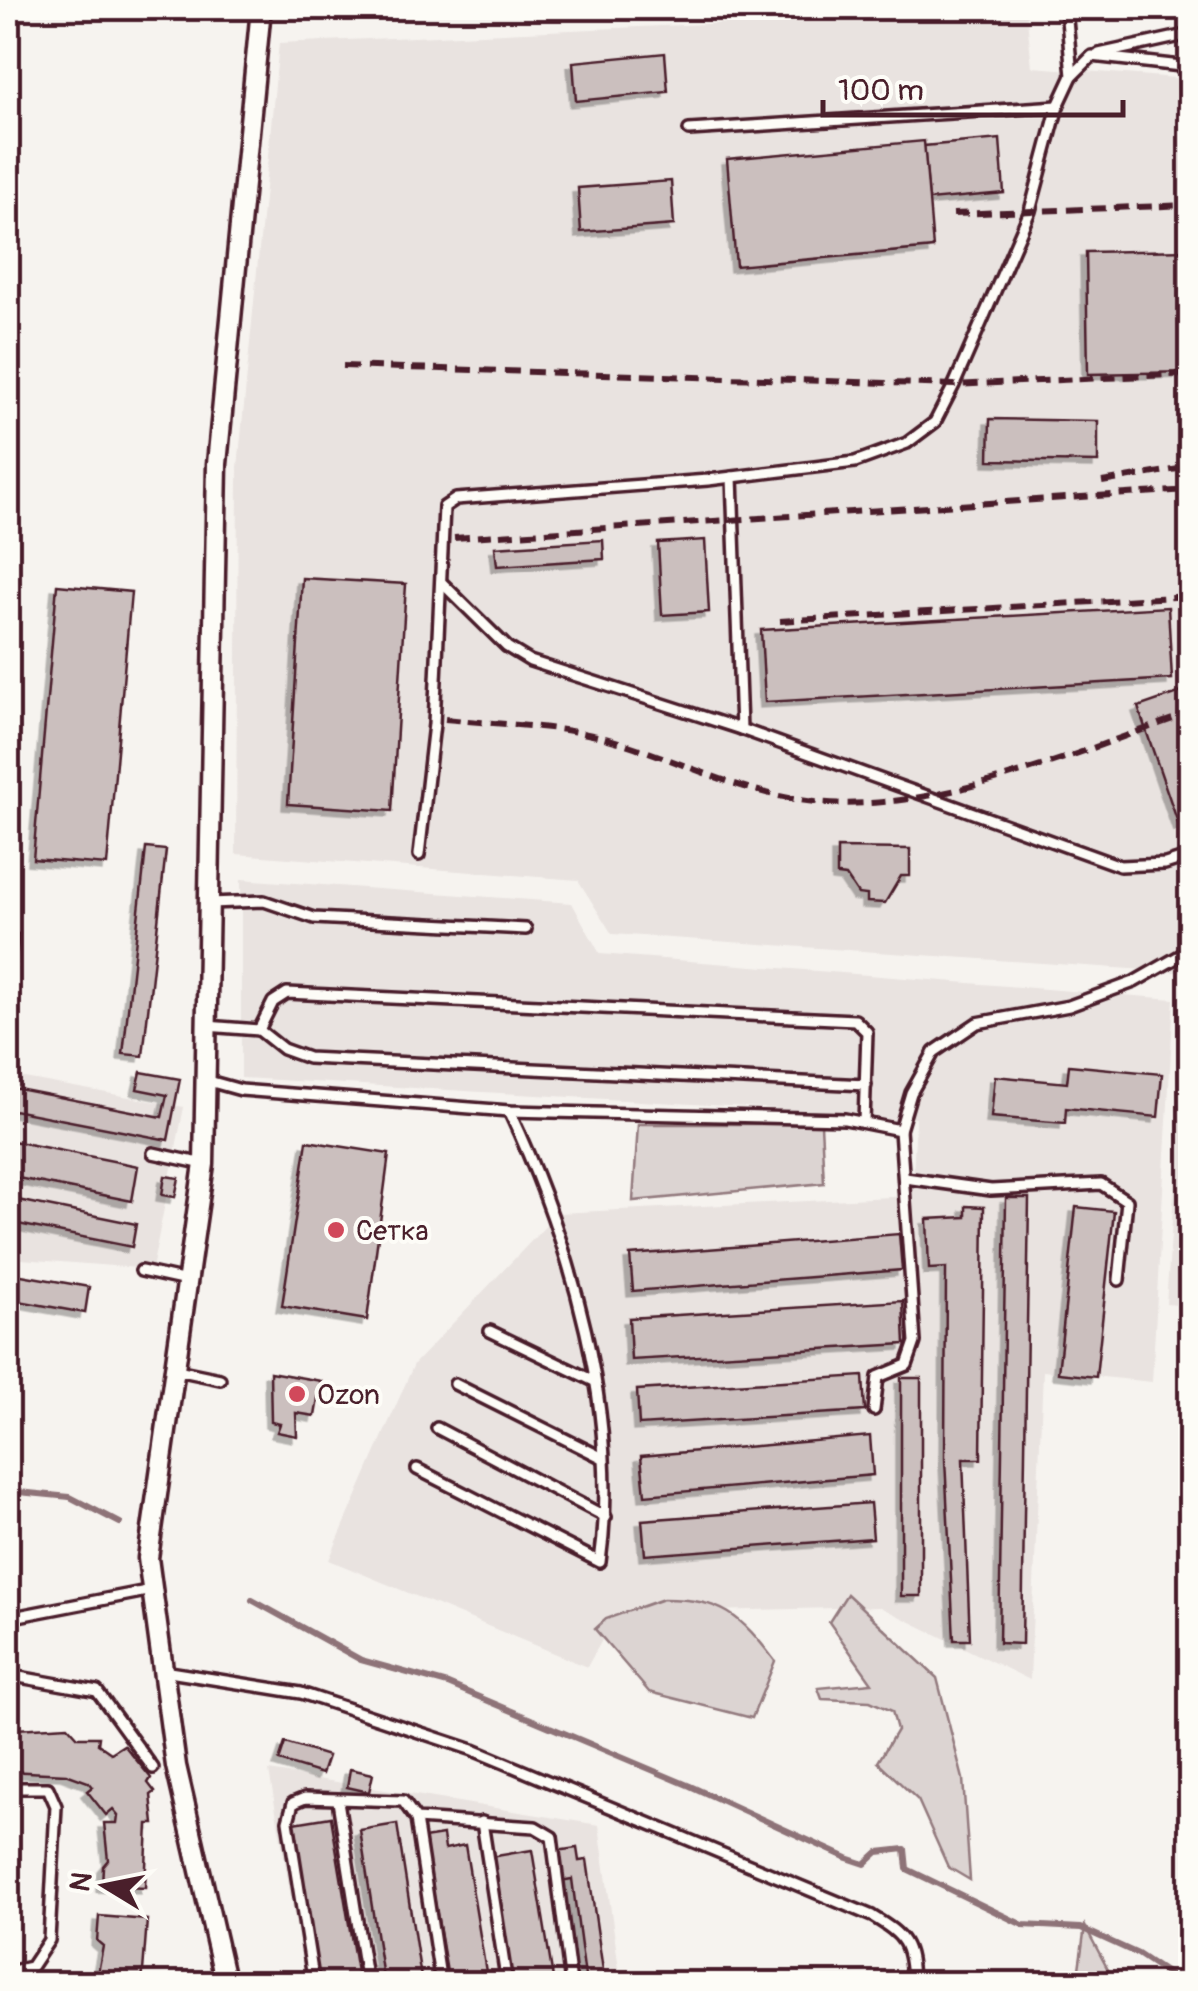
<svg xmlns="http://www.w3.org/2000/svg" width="1198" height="1991" viewBox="0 0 1198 1991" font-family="Pangolin,sans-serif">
<defs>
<filter id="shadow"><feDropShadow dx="-5.5" dy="5.5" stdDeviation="0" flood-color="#0004"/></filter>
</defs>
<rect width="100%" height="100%" fill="#f6f3ef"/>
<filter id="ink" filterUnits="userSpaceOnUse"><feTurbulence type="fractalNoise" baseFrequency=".01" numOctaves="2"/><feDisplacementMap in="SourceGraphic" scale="20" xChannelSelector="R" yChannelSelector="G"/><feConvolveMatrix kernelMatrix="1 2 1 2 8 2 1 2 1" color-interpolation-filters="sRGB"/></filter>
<g filter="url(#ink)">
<!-- built -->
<g fill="#e9e3e0">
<polygon points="1026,10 1032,67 1190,79 1190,973 612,934 578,880 236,854 238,467 279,43"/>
<polygon points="241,879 572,903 600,954 1174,999 1152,1382 1043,1371 1030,1680 880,1607 617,1613 587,1667 329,1560 414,1364 558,1213 912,1196 916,1118 864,1122 847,1113 241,1078"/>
<polygon points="1190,974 1190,1306 1166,1304"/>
<polygon points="8,1075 184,1107 152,1269 8,1258"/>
<polygon points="269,1771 599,1825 621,1983 306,1983"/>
</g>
<!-- green -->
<g fill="#dcd4d2" stroke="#937a7e" stroke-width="2.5">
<polygon points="638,1124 821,1124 824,1183 633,1201"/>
<polygon points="847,1594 937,1678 963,1779 970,1880 948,1867 918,1800 878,1762 897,1730 892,1711 870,1701 822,1699 818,1688 872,1683 829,1622"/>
<path d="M 663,1599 C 723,1599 740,1615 775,1661 L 752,1718 L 649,1692 L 595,1629 L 606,1619 Z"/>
<polygon points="1085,1926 1115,1983 1044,1983 1079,1969"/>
</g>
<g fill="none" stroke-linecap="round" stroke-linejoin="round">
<!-- stream -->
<g stroke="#8e7378" stroke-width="6">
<polyline points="8,1491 70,1497 120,1523"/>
<polyline points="252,1600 361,1660 448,1684 690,1786 847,1858 865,1864 878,1852 905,1849 907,1869 1023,1925 1081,1928 1138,1954 1183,1984"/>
</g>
</g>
<!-- building -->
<g fill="#cbbfbe" stroke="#4a1f2b" stroke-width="2.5" filter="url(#shadow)">
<polygon points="665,53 668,92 576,101 573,62"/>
<polygon points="1000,139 1004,193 929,200 924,146"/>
<polygon points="924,141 933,248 736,266 727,159"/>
<polygon points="671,181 674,225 581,232 578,188"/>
<polygon points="1190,250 1190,372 1088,374 1086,252"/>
<polygon points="990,419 1098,421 1098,462 989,460"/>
<polygon points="603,540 604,559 497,566 495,547"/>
<polygon points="705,540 709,612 662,615 658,543"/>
<polygon points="302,578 406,584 392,811 288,804"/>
<polygon points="57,585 131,592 107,865 33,859"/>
<polygon points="1168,607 1172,679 765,702 761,630"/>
<polygon points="1190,689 1190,822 1179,826 1138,707"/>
<polygon points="146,848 166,850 143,1056 123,1054"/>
<polygon points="837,848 910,849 910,876 901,876 885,903 867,902 867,895 858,894 846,876 837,875"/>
<polygon points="8,933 19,934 11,1006 8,1006"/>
<polygon points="1069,1065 1162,1074 1158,1117 1066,1108 1065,1123 991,1117 995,1076 1067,1083"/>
<polygon points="141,1072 180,1079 168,1140 8,1109 8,1087 162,1117 167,1095 137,1089"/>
<polygon points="8,1140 138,1166 132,1201 8,1176"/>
<polygon points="307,1141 389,1154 367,1320 282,1306"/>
<polygon points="165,1176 179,1178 175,1197 162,1195"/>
<polygon points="8,1198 136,1224 132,1247 8,1222"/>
<polygon points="1006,1198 1029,1198 1022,1644 999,1643"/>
<polygon points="966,1206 984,1207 981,1459 963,1459 970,1640 954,1640 945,1459 946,1268 929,1269 927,1219 966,1217"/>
<polygon points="1076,1207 1114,1211 1096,1377 1058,1373"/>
<polygon points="899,1234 902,1270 633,1291 630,1255"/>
<polygon points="10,1273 89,1287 85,1313 8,1299"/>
<polygon points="903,1301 905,1344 631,1360 629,1318"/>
<polygon points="270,1372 321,1381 315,1416 296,1413 297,1436 277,1432 280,1424 271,1422"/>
<polygon points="863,1376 865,1411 639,1425 637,1390"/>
<rect x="901" y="1378" width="20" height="218"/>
<polygon points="870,1436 873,1475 645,1495 641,1456"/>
<polygon points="870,1503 873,1538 645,1555 642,1520"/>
<polygon points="8,1722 16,1722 16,1729 68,1726 78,1737 99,1737 98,1744 111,1753 124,1745 151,1778 148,1783 155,1792 151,1795 154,1824 148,1824 145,1888 102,1886 103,1866 108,1860 104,1823 117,1823 118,1815 113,1809 106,1815 87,1791 92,1787 88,1782 66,1774 8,1771"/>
<polygon points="285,1743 328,1756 322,1774 279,1761"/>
<polygon points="350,1769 373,1774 369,1792 347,1787"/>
<polygon points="331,1817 359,1984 320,1984 294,1823"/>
<polygon points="397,1824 422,1984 384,1984 360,1830"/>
<polygon points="443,1835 445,1849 465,1845 488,1984 449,1984 424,1838"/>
<polygon points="577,1848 579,1861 587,1860 605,1984 586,1984 572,1879 560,1881 556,1851"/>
<polygon points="532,1850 554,1984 511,1984 490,1857"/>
<polygon points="99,1916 147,1920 142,1984 96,1984 103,1946 97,1941"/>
</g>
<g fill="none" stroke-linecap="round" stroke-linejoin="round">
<defs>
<g id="service">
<polyline points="1066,8 1072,76"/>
<polyline points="1099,54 1190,34"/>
<polyline points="689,130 1058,106"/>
<polyline points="732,477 741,729 1120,866 1165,864 1190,856"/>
<polyline points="441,582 507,647 530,661 741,729"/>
<polyline points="419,855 434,724 444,507 456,499 708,480 855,462 907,443 935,422 954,385 1030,211 1058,106 1072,76 1092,56 1190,67"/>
<polyline points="209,903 264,901 314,918 526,929"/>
<polyline points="206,1026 259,1030 273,1002 287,993 855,1020 867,1032 864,1122"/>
<polyline points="259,1030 283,1049 308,1058 866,1085"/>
<polyline points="205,1080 241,1090 509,1111 845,1119 900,1130"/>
<polyline points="153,1153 204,1164"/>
<polyline points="905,1178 991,1190 1101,1184 1127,1201 1119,1280"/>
<polyline points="141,1271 187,1281"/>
<polyline points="490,1331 594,1381"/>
<polyline points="177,1370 220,1379"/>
<polyline points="455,1384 603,1458"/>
<polyline points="874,1410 878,1377 907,1365 915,1342 900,1130 911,1093 934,1052 977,1023 1069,1006 1134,982 1190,950"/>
<polyline points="437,1428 606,1517"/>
<path d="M 417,1469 L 600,1562 C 621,1415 571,1243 509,1111"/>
<polyline points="8,1618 152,1590"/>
<path d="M 163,1671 L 301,1693 L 473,1750 L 872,1916 C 905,1936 911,1943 912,1984"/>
<polyline points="8,1675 97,1691 153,1768"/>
<polyline points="8,1788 48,1788 56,1806 49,1940 31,1967 8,1972"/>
<polyline points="338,1801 367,1984"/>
<polyline points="416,1819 441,1984"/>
<polyline points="482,1822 507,1984"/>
<polyline points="314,1984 288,1821 293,1803 305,1798 403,1801 416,1819 535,1827 552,1837 571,1984"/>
</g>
<polyline id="minor" points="226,1984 176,1766 148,1558 204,1164 217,464 261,8"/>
</defs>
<!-- service casing -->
<use href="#service" stroke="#4a1f2b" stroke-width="16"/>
<!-- minor casing -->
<use href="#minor" stroke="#4a1f2b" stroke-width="25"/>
<!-- service -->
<use href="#service" stroke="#fdfcf7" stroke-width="9"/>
<!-- minor -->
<use href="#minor" stroke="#fdfcf7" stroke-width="18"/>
<!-- rail -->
<g stroke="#4a1f2b" stroke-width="6" stroke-dasharray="15 8" stroke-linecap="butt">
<polyline points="953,214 1190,205"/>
<polyline points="343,366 954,385 1190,374"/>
<polyline points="1102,482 1190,467"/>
<polyline points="454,538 1190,490"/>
<polyline points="780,621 1190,596"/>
<path d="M 445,719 C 495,724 548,725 597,736 C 666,753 724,788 800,800 C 926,820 1073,753 1190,713"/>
</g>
</g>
</g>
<!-- markers -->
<g fill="#d1495b" stroke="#fdfcf7" stroke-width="4">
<circle cx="336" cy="1230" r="10"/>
<circle cx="297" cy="1394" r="10"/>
</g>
<g text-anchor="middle" stroke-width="8" stroke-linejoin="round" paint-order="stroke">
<!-- poi labels -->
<g font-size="28" fill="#4a1f2b" stroke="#fdfcf7" text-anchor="start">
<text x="356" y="1240">Сетка</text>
<text x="317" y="1404">Ozon</text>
</g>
</g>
<!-- margin -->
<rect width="1198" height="1991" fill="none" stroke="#fdfcf7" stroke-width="40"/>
<rect x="20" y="20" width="1158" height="1951" fill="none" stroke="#4a1f2b" stroke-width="4" filter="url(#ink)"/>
<!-- north arrow -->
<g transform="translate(105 1886) rotate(280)" stroke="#fdfcf7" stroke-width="8" paint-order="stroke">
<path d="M0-8L18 38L0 25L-18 38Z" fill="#4a1f2b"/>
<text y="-15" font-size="28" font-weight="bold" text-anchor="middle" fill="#4a1f2b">N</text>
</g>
<!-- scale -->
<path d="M823 100v15h300v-15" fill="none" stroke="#4a1f2b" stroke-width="5"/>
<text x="838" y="100" font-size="30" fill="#4a1f2b" stroke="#fdfcf7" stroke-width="8" paint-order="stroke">100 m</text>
</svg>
